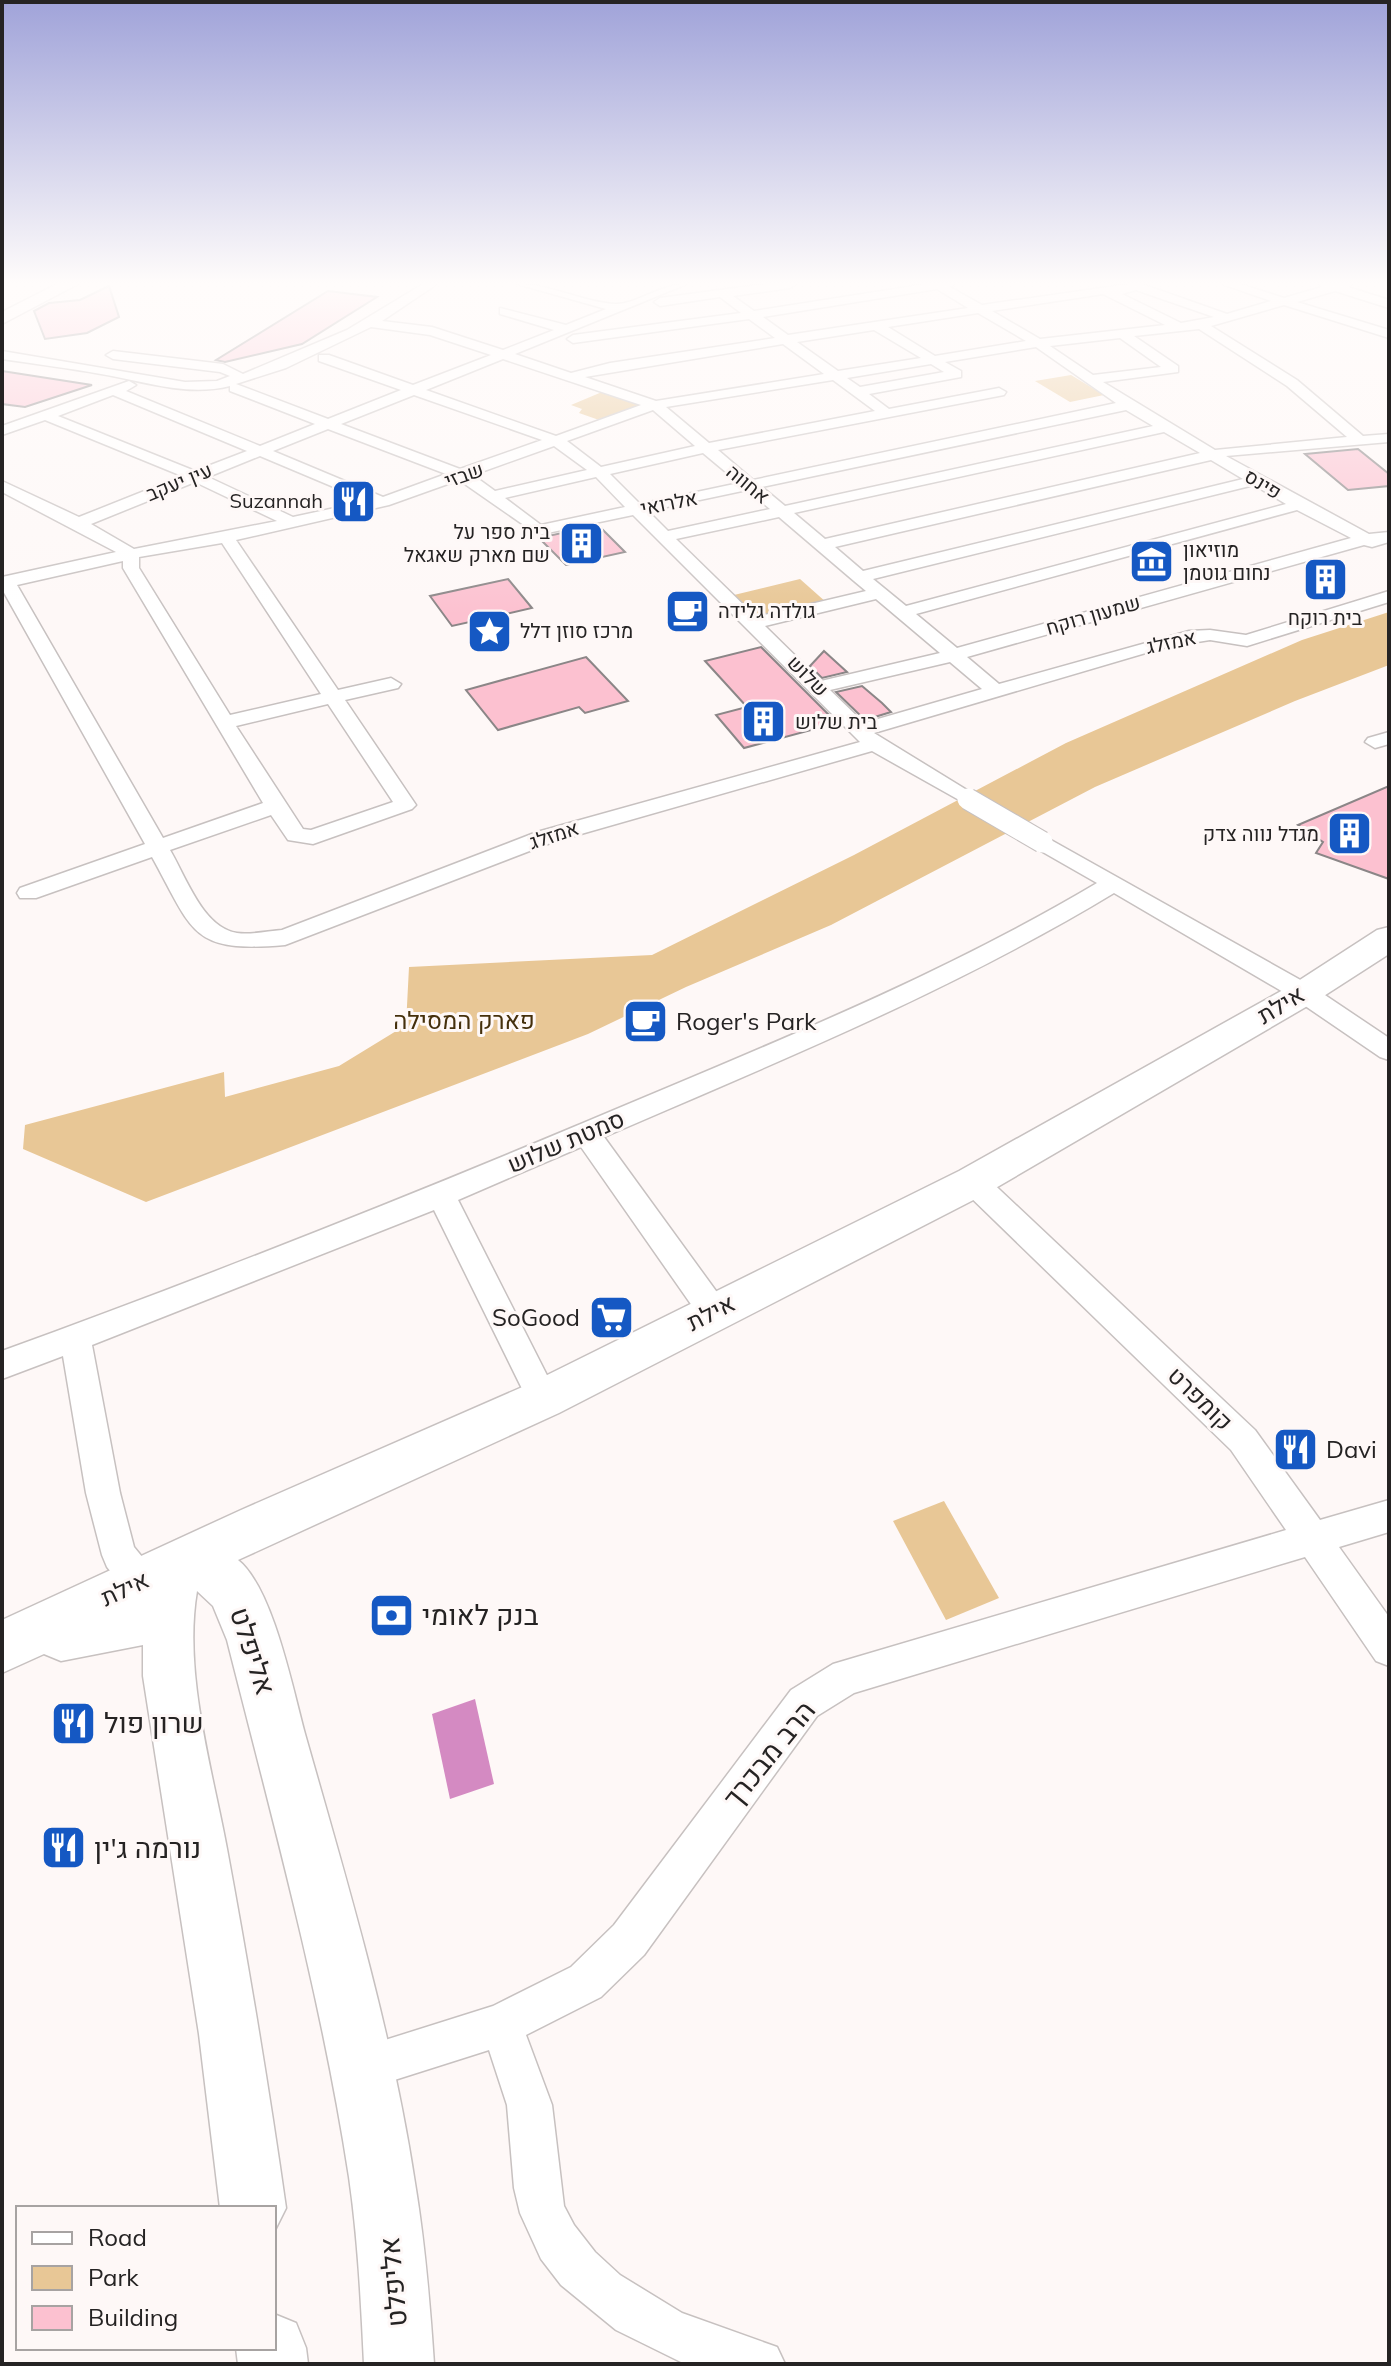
<svg xmlns="http://www.w3.org/2000/svg" width="1391" height="2366" viewBox="0 0 1391 2366" font-family="Mulish,Heebo,sans-serif">
<rect width="100%" height="100%" fill="#fef8f7"/>
<!-- green -->
<g fill="#e8c796">
<polygon points="1071,375 1104,395 1070,402 1035,381"/>
<polygon points="602,392 643,405 599,420 579,413 582,409 571,405"/>
<polygon points="800,579 827,603 760,619 734,595"/>
<polygon points="1389,612 1389,665 1295,701 1095,787 831,925 686,987 588,1034 146,1202 23,1149 25,1125 224,1072 225,1097 339,1066 406,1025 409,967 652,955 854,855 1066,743 1302,640"/>
<polygon points="944,1501 999,1598 946,1620 893,1521"/>
</g>
<!-- water -->
<polygon fill="#d48ac2" points="475,1699 494,1784 450,1799 432,1714"/>
<!-- building -->
<g fill="#fcc1d0" stroke="#8b8687" stroke-width="2">
<polygon points="109,286 119,317 87,333 45,339 34,311 49,303 80,300"/>
<polygon points="328,291 377,297 302,344 225,362 216,360"/>
<polygon points="2,371 92,385 25,407 2,404"/>
<polygon points="1358,449 1389,474 1389,486 1348,490 1305,454"/>
<polygon points="598,525 625,552 566,565 539,538"/>
<polygon points="508,579 532,608 452,626 430,596"/>
<polygon points="761,647 837,723 744,748 716,715 747,707 705,661"/>
<polygon points="824,651 847,672 822,678 810,666"/>
<polygon points="586,657 628,701 585,713 579,707 498,730 466,690"/>
<polygon points="862,686 882,703 891,712 865,720 836,692"/>
<polygon points="1389,786 1389,879 1316,853 1323,842 1298,825"/>
</g>
<g fill="none" stroke-linecap="round" stroke-linejoin="round">
<defs>
<g id="street">
<path d="M 423,284 L 437,284 L 382,321 L 432,327 L 503,350 L 554,330 L 500,314 L 500,308 L 566,325 L 606,309 L 517,284 C 551,284 582,302 615,304 C 634,305 661,284 687,284 L 515,354 L 571,373 L 610,363 L 775,338 L 749,319 L 573,343 L 567,339 L 573,335 L 741,313 L 720,297 L 660,306 L 654,302 L 660,298 L 765,284 L 796,284 L 790,288 L 733,296 L 754,311 L 926,284 L 954,284 L 950,287 L 982,305 L 1129,284 L 1142,284 L 1227,314 L 1271,301 L 1222,284 L 1240,284 L 1284,298 L 1322,287 L 1319,284 L 1352,284 L 1348,287 L 1389,300 L 1389,308 L 1335,291 L 1297,302 L 1389,330 L 1389,338 L 1284,305 L 1211,326 L 1297,380 L 1363,436 L 1389,434 L 1389,442 L 1226,456 L 1369,534 L 1389,532 L 1389,542 L 1372,547 L 1364,545 L 967,657 L 999,684 L 1189,631 L 1210,630 L 1246,635 L 1389,591 L 1389,602 L 1247,646 L 1210,640 L 1166,647 L 874,733 L 975,795 L 979,799 L 975,803 L 968,805 L 872,751 L 553,842 L 285,945 C 191,953 194,933 152,857 L 36,898 L 20,898 L 17,893 L 20,888 L 145,844 L 2,589 L 2,577 L 116,552 L 2,492 L 2,481 L 79,517 L 182,476 L 45,420 L 2,435 L 2,426 L 129,381 L 136,385 L 126,391 L 260,446 L 315,424 L 230,391 L 230,386 C 186,397 144,381 101,374 C 68,368 35,364 2,359 L 2,351 L 185,382 L 217,381 L 230,376 L 220,372 L 113,359 L 106,355 L 113,351 L 223,364 L 243,374 L 347,330 ZM 937,289 L 968,308 L 788,335 L 763,317 ZM 1136,290 L 1214,317 L 1181,323 L 1122,294 ZM 1103,294 L 1165,325 L 1040,339 L 992,311 ZM 978,313 L 1026,341 L 935,356 L 888,327 ZM 371,327 L 430,335 L 491,355 L 413,385 L 329,355 L 319,355 L 319,361 L 401,390 L 328,419 L 236,384 L 286,368 ZM 1199,329 L 1287,386 L 1347,437 L 1215,450 L 1103,382 L 1178,372 L 1178,366 L 1134,336 ZM 874,330 L 921,358 L 838,371 L 797,342 ZM 1120,338 L 1161,367 L 1093,375 L 1050,346 ZM 783,344 L 824,374 L 656,401 L 585,377 ZM 1036,347 L 1116,403 L 753,480 L 718,450 L 1004,395 L 1006,392 L 999,388 L 889,409 L 869,394 L 961,377 L 961,371 L 945,362 ZM 503,359 L 641,405 L 556,436 L 426,390 ZM 931,364 L 944,372 L 860,387 L 847,378 ZM 833,380 L 875,411 L 709,443 L 666,407 ZM 113,395 L 247,451 L 195,471 L 58,416 ZM 414,395 L 542,440 L 460,469 L 341,424 ZM 653,410 L 695,446 L 601,467 L 567,441 ZM 1126,410 L 1153,426 L 785,506 L 762,487 ZM 328,429 L 446,474 L 383,497 L 273,451 ZM 1164,432 L 1200,453 L 825,539 L 794,513 ZM 554,446 L 587,470 L 495,491 L 473,475 ZM 703,453 L 739,483 L 640,504 L 610,474 ZM 260,456 L 367,501 L 293,517 L 208,477 ZM 1211,460 L 1243,479 L 863,571 L 835,547 ZM 596,477 L 625,507 L 541,525 L 505,498 ZM 459,480 L 538,535 L 633,515 L 860,742 L 537,832 L 282,930 C 268,931 251,935 237,933 C 203,928 186,877 170,850 L 271,815 L 288,840 L 313,844 L 412,809 L 416,805 L 345,700 L 398,688 L 401,684 L 391,678 L 338,690 L 236,540 L 389,505 ZM 195,482 L 277,521 L 134,549 L 91,524 ZM 1254,485 L 1286,504 L 906,606 L 873,579 ZM 747,490 L 770,509 L 668,531 L 648,511 ZM 1297,510 L 1351,538 L 957,648 L 916,614 ZM 779,517 L 854,581 L 866,591 L 756,617 L 676,539 ZM 222,543 L 321,694 L 230,715 L 139,568 L 139,557 ZM 123,561 L 123,568 L 263,803 L 163,838 L 17,585 ZM 876,599 L 940,653 L 821,681 L 765,626 ZM 950,662 L 982,689 L 864,723 L 830,690 ZM 328,704 L 393,802 L 311,830 L 303,829 L 236,726 Z"/>
<polygon points="1389,732 1389,744 1375,748 1365,742 1368,738"/>
<path d="M 1042,835 L 1313,987 L 1389,1038 L 1389,1060 L 1380,1057 L 1295,999 L 1114,893 C 952,991 777,1062 604,1137 L 724,1302 L 728,1311 L 724,1320 L 713,1324 L 702,1320 L 581,1147 L 458,1200 L 559,1399 L 554,1409 L 543,1413 L 532,1409 L 434,1210 L 92,1345 L 120,1493 L 134,1547 L 152,1569 L 158,1581 L 152,1593 L 140,1598 L 128,1593 L 107,1567 L 102,1555 L 86,1493 L 63,1356 L 2,1379 L 2,1351 C 195,1281 387,1205 576,1126 C 753,1051 932,981 1097,883 L 1034,847 L 1031,842 Z"/>
<polygon points="973,1171 983,1174 1255,1430 1320,1520 1389,1500 1389,1532 1339,1547 1389,1617 1389,1666 1376,1661 1305,1557 854,1693 817,1716 644,1955 601,1997 526,2035 552,2105 564,2206 574,2225 595,2252 620,2275 682,2313 777,2347 785,2364 685,2364 616,2330 561,2285 541,2259 520,2213 514,2188 507,2105 489,2050 363,2090 347,2084 341,2068 347,2052 493,2006 571,1967 614,1925 791,1690 833,1664 1286,1530 1231,1450 963,1190 959,1182 963,1174"/>
</g>
<g id="secondary">
<polygon points="57,284 78,284 2,324 2,312"/>
<path d="M 1389,927 L 1389,954 L 1316,1001 L 987,1193 L 559,1413 L 238,1560 C 273,1588 293,1690 305,1734 C 347,1882 392,2031 415,2183 C 425,2243 430,2303 434,2364 L 364,2364 C 361,2302 358,2239 349,2177 C 321,1995 272,1818 227,1640 L 213,1606 L 197,1591 C 183,1672 212,1768 227,1849 C 249,1968 269,2088 286,2208 L 274,2232 L 274,2208 L 220,2208 L 199,2034 L 143,1676 L 143,1645 L 61,1661 L 44,1654 L 2,1673 L 2,1620 L 241,1510 L 527,1385 L 959,1171 L 1292,985 L 1377,930 Z"/>
<polygon points="274,2314 296,2323 306,2348 308,2364 238,2364 236,2348 274,2348"/>
</g>
</defs>
<!-- street casing -->
<use href="#street" stroke="#c7c1c0" stroke-width="3"/>
<!-- secondary casing -->
<use href="#secondary" stroke="#c7c1c0" stroke-width="3"/>
<!-- street -->
<use href="#street" fill="#fff" fill-rule="evenodd"/>
<!-- secondary -->
<use href="#secondary" fill="#fff" fill-rule="evenodd"/>
<defs>
<polyline id="street-bridge" points="968,799 1042,842"/>
</defs>
<!-- street-bridge casing -->
<use href="#street-bridge" stroke="#c7c1c0" stroke-width="23" stroke-linecap="butt"/>
<!-- street-bridge -->
<use href="#street-bridge" stroke="#fff" stroke-width="21"/>
</g>
<!-- sky -->
<linearGradient id="sky" x2="0" y2="1"><stop stop-color="#a0a3d9"/><stop offset="0.46" stop-color="#fffcfb"/><stop offset="1" stop-color="#fffcfb" stop-opacity="0"/></linearGradient>
<rect width="1391" height="615" fill="url(#sky)"/>
<!-- icons -->
<defs>
<symbol id="restaurant-square" viewBox="-11 -11 22 22"><rect x="-9" y="-9" width="18" height="18" rx="4" fill="#1558c3" stroke="#fef8f7"/><path d="M-5-6h1v4h1v-4h1v4h1v-4h1v5L-1.5 .5V6h-2V.5L-5-1ZM5-6V6H3V1.5H1.5Q1.5-4 5-6Z" fill="#fff"/></symbol>
<symbol id="building-square" viewBox="-11 -11 22 22"><rect x="-9" y="-9" width="18" height="18" rx="4" fill="#1558c3" stroke="#fef8f7"/><path d="M-4-6H4V6H1V3H-1V6H-4ZM-2.5-4.3h1.7v1.8h-1.7ZM.8-4.3h1.7v1.8H.8ZM-2.5-1h1.7V.8h-1.7ZM.8-1h1.7V.8H.8Z" fill="#fff"/></symbol>
<symbol id="museum-square" viewBox="-11 -11 22 22"><rect x="-9" y="-9" width="18" height="18" rx="4" fill="#1558c3" stroke="#fef8f7"/><path d="M0-6L6-3V-2H-6V-3ZM-5-1h2V3h-2ZM-1-1h2V3h-2ZM3-1h2V3H3ZM-6 4H6V6H-6Z" fill="#fff"/></symbol>
<symbol id="cafe-square" viewBox="-11 -11 22 22"><rect x="-9" y="-9" width="18" height="18" rx="4" fill="#1558c3" stroke="#fef8f7"/><path d="M-5.5-4.5H6V0H3Q3 3.5 0 3.5H-2.5Q-5.5 3.5-5.5 0ZM3-3.2v2h1.7v-2ZM-6 4.5H4V6H-6Z" fill="#fff"/></symbol>
<symbol id="sight-square" viewBox="-11 -11 22 22"><rect x="-9" y="-9" width="18" height="18" rx="4" fill="#1558c3" stroke="#fef8f7"/><path d="M0-6L1.8-2.2L6-1.7L2.9 1.2L3.7 5.4L0 3.3L-3.7 5.4L-2.9 1.2L-6-1.7L-1.8-2.2Z" fill="#fff"/></symbol>
<symbol id="supermarket-square" viewBox="-11 -11 22 22"><rect x="-9" y="-9" width="18" height="18" rx="4" fill="#1558c3" stroke="#fef8f7"/><path d="M-6-5.5h2.5l.6 2H6L4.5 2H-2.5L-4.4-4H-6ZM-1.5 3.2a1.3 1.3 0 1 0 .1 0ZM3 3.2a1.3 1.3 0 1 0 .1 0Z" fill="#fff"/></symbol>
<symbol id="bank-square" viewBox="-11 -11 22 22"><rect x="-9" y="-9" width="18" height="18" rx="4" fill="#1558c3" stroke="#fef8f7"/><path d="M-6-4H6V4H-6ZM0-2.3a2.3 2.3 0 1 0 0 4.6a2.3 2.3 0 1 0 0-4.6Z" fill="#fff"/></symbol>
</defs>
<g fill-rule="evenodd">
<use href="#restaurant-square" x="328" y="476" width="51" height="51"/>
<use href="#building-square" x="556" y="518" width="51" height="51"/>
<use href="#museum-square" x="1126" y="536" width="51" height="51"/>
<use href="#building-square" x="1300" y="554" width="51" height="51"/>
<use href="#cafe-square" x="662" y="586" width="51" height="51"/>
<use href="#sight-square" x="464" y="606" width="51" height="51"/>
<use href="#building-square" x="738" y="696" width="51" height="51"/>
<use href="#building-square" x="1324" y="808" width="51" height="51"/>
<use href="#cafe-square" x="620" y="996" width="51" height="51"/>
<use href="#supermarket-square" x="586" y="1292" width="51" height="51"/>
<use href="#restaurant-square" x="1270" y="1424" width="51" height="51"/>
<use href="#bank-square" x="366" y="1590" width="51" height="51"/>
<use href="#restaurant-square" x="48" y="1698" width="51" height="51"/>
<use href="#restaurant-square" x="38" y="1822" width="51" height="51"/>
</g>
<g text-anchor="middle" stroke-width="6" stroke-linejoin="round" paint-order="stroke">
<!-- far-street labels -->
<g font-size="20" fill="#252323" stroke="#fef8f7">
<text transform="translate(464 475) rotate(-19)" y="7">שבזי</text>
<text transform="translate(179 482) rotate(-22)" y="7">עין יעקב</text>
<text transform="translate(748 484) rotate(39)" y="7">אחווה</text>
<text transform="translate(1263 484) rotate(31)" y="7">פינס</text>
<text transform="translate(669 503) rotate(-11)" y="7">אלרואי</text>
<text transform="translate(1093 615) rotate(-16)" y="7">שמעון רוקח</text>
<text transform="translate(1171 642) rotate(-12)" y="7">אמזלג</text>
<text transform="translate(808 676) rotate(45)" y="7">שלוש</text>
<text transform="translate(554 835) rotate(-18)" y="7">אמזלג</text>
</g>
<!-- far-poi labels -->
<g font-size="20" fill="#252323" stroke="#fef8f7" text-anchor="start">
<text x="323" y="508" text-anchor="end">Suzannah</text>
<text x="550" y="539" text-anchor="end">בית ספר על<tspan x="550" dy="23">שם מארק שאגאל</tspan></text>
<text x="1183" y="557">מוזיאון<tspan x="1183" dy="23">נחום גוטמן</tspan></text>
<text x="718" y="618">גולדה גלידה</text>
<text x="1325" y="625" text-anchor="middle">בית רוקח</text>
<text x="520" y="638">מרכז סוזן דלל</text>
<text x="795" y="729">בית שלוש</text>
<text x="1319" y="841" text-anchor="end">מגדל נווה צדק</text>
</g>
<!-- street labels -->
<g font-size="24" fill="#252323" stroke="#fef8f7">
<text transform="translate(1281 1005) rotate(-31)" y="8">אילת</text>
<text transform="translate(566 1142) rotate(-23)" y="8">סמטת שלוש</text>
<text transform="translate(711 1313) rotate(-27)" y="8">אילת</text>
<text transform="translate(1200 1399) rotate(44)" y="8">קומפרט</text>
<text transform="translate(125 1589) rotate(-25)" y="8">אילת</text>
</g>
<!-- park labels -->
<g font-size="24" fill="#45300c" stroke="#fef8f7">
<text x="464" y="1029">פארק המסילה</text>
</g>
<!-- poi labels -->
<g font-size="24" fill="#252323" stroke="#fef8f7" text-anchor="start">
<text x="676" y="1030">Roger's Park</text>
<text x="580" y="1326" text-anchor="end">SoGood</text>
<text x="1326" y="1458">Davi</text>
</g>
<!-- near-poi labels -->
<g font-size="28" fill="#252323" stroke="#fef8f7" text-anchor="start">
<text x="422" y="1625">בנק לאומי</text>
<text x="104" y="1733">שרון פול</text>
<text x="94" y="1858">נורמה ג'ין</text>
</g>
<!-- near-street labels -->
<g font-size="28" fill="#252323" stroke="#fef8f7">
<text transform="translate(253 1651) rotate(72)" y="10">אליפלט</text>
<text transform="translate(769 1754) rotate(-51)" y="10">הרב מבכרך</text>
<text transform="translate(393 2282) rotate(-95)" y="10">אליפלט</text>
</g>
</g>
<!-- border -->
<rect width="1391" height="2366" fill="none" stroke="#252323" stroke-width="8"/>
<!-- legend -->
<rect x="16" y="2206" width="260" height="144" fill="#fef8f7" stroke="#a7a3a2" stroke-width="2"/>
<rect x="32" y="2232" width="40" height="12" fill="#ffffff" stroke="#a7a3a2" stroke-width="2"/>
<text x="88" y="2246" font-size="24" fill="#252323">Road</text>
<rect x="32" y="2266" width="40" height="24" fill="#e8c796" stroke="#a7a3a2" stroke-width="2"/>
<text x="88" y="2286" font-size="24" fill="#252323">Park</text>
<rect x="32" y="2306" width="40" height="24" fill="#fcc1d0" stroke="#a7a3a2" stroke-width="2"/>
<text x="88" y="2326" font-size="24" fill="#252323">Building</text>
</svg>
